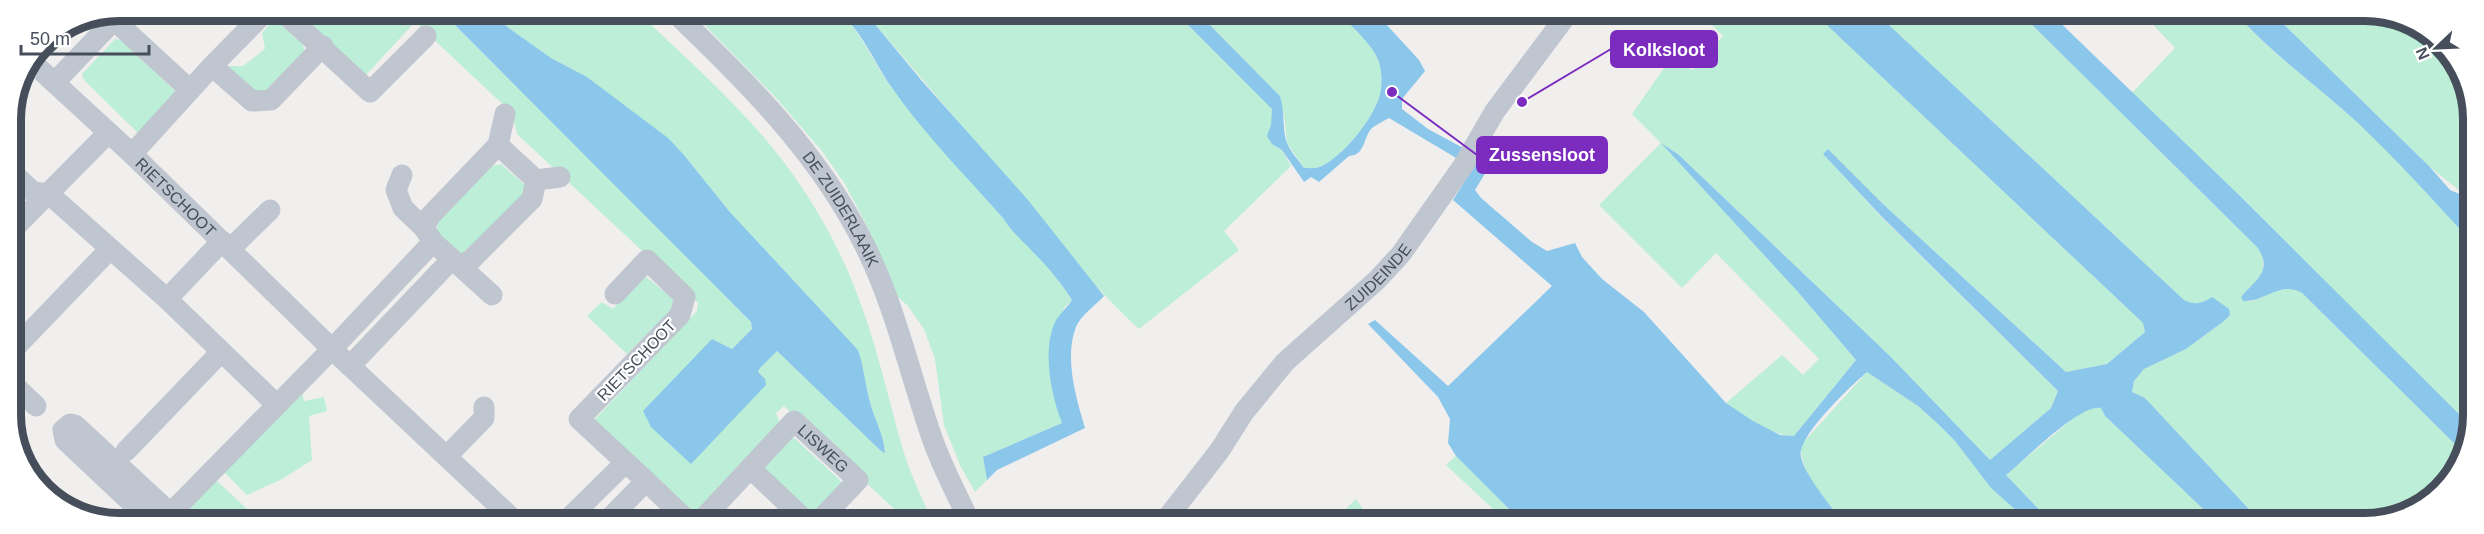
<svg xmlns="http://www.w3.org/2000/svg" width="2484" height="534" viewBox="0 0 2484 534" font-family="Arial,sans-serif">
<rect width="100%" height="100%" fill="#f1eeee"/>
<!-- green -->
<g fill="#bceed8">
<path d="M 293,11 L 338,11 L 347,20 L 357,11 L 441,11 L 751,322 L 752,329 L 732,349 L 712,339 L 765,379 L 758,373 L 760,368 L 777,351 L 881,451 L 885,452 C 884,434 874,419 870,402 C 865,384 864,367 858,350 L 729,211 L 684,155 L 587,77 L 551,58 L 485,11 L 637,11 C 682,55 731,97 771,146 C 805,187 834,236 854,286 C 875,338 887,393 902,447 C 910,473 921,497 933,522 L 908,522 L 784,406 L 776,413 L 781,426 L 693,515 L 598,427 L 595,419 L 697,311 L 698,303 L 517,134 L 512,113 L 415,22 L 365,76 Z"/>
<path d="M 691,11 L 840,13 C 863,34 873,63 892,88 C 927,133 965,176 1003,218 C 1014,235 1022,239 1035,253 C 1049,268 1061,283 1072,300 L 1064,308 L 1052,383 L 1062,423 L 983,457 L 987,480 L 975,492 L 960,465 L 944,425 L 935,359 L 924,329 L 908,306 L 897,296 L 868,228 L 845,184 L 821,150 L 777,99 Z"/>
<path d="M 864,11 L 1171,11 L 1190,27 L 1273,109 L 1272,144 L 1282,150 L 1291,166 L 1224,231 L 1239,250 L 1139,329 C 1109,301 1083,273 1059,240 Z"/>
<path d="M 1196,11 L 1338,12 C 1350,25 1377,48 1380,66 C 1382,75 1382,86 1380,94 C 1375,117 1343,156 1322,166 C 1317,169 1310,168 1304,168 L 1287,143 L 1285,122 L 1280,96 Z"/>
<path d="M 1699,12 L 1813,12 L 2143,323 L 2145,332 L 2107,364 L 2066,372 L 1884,205 L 1828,149 L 1823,154 L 1881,217 L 2058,391 L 2051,408 L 1990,460 L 1890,356 L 1679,155 L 1662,144 L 1798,292 L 1856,360 L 1794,436 C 1768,435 1747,417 1726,403 L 1782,355 L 1803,375 L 1819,359 L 1716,253 L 1682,288 L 1599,205 L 1661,143 L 1632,114 L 1671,58 L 1692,70 L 1723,36 Z"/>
<path d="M 1875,12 L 2019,12 L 2257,247 C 2268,263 2264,278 2248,289 L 2249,302 C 2268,297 2283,282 2302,293 L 2462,451 L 2436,497 L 2371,523 L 2262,523 L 2145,398 L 2132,392 L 2134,381 L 2144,369 L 2186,349 L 2224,321 L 2230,315 L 2204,303 L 2190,304 L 2184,300 Z"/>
<path d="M 2141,12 L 2235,12 C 2269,52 2314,84 2354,119 C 2396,156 2434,200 2471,241 L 2471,426 L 2238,194 L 2132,93 L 2175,48 Z"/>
<polygon points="2271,12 2386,13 2441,42 2471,98 2471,197 2469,198 2430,167"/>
<polygon points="275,18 302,41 305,53 266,92 257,92 226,66 243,66 265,49 262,33"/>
<polygon points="115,39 121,40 177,93 140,135 84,80 82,74"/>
<polygon points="501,164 525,185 526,198 459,256 441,238 437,228 440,218 492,166"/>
<polygon points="644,275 673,299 675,306 627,354 587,316 602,302 613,309"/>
<path d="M 1867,372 L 1918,406 L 1937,423 L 1955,441 L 1991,488 L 2030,523 L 1843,523 C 1827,501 1799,473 1801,445 Z"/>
<polygon points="301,388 304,401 324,397 327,411 309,416 312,460 282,479 247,495 222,470"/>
<polygon points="2094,407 2101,408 2105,416 2218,523 2052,523 2006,475 2077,415"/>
<polygon points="792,436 840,480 843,488 812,520 760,471"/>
<polygon points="1456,456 1523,523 1508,523 1446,465"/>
<polygon points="214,478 261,522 172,522"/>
<polygon points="1356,499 1372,522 1332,522"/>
</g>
<!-- water -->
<g fill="#8ac7eb">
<path d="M 441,11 L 485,11 L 551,58 L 587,77 L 668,138 L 684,155 L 729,211 L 858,350 C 864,367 865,384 870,402 C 874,419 884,434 885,453 L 881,451 L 777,351 L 760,368 L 758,372 L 765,379 L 766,385 L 691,464 L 651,427 L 643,411 L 712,339 L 732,349 L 752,329 L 751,322 Z"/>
<path d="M 838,11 L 864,11 L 922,81 L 1028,200 L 1104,296 C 1096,305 1080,316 1076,327 C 1064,357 1076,398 1085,428 L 997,470 L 987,480 L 983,457 L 1062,423 C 1051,395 1042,351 1055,322 C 1060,313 1067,308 1072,300 C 1061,283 1049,268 1034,253 C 1021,239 1014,235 1003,218 C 965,175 923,133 890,85 C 873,60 862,31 838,11 Z"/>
<path d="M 1171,11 L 1196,11 L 1280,96 C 1285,111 1282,131 1287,143 C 1290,151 1299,161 1304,168 C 1309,168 1317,169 1322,166 C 1343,156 1375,117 1380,94 C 1382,86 1382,75 1380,66 C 1377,48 1350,25 1338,12 L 1375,12 L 1419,60 L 1425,71 L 1402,99 L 1402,109 L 1428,129 L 1480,157 L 1489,167 L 1475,190 L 1481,198 L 1532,242 L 1547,251 L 1575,243 L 1582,257 L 1602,279 L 1644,312 L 1726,403 L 1753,421 L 1780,435 L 1794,436 L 1856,360 L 1798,292 L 1661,143 L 1679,155 L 1890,356 L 1990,460 L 2051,408 L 2058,391 L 1882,217 L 1823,154 L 1828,149 L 1884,205 L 2066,372 L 2107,364 L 2145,332 L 2143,323 L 1813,12 L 1875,12 L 2184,300 C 2195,306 2203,303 2212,297 L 2229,309 L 2230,315 L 2224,321 L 2186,349 L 2144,369 L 2134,381 L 2132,392 L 2145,398 L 2262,523 L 2218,523 L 2105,416 L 2101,408 C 2079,404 2025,460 2006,475 L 2052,523 L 2030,523 L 1991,488 L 1955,441 L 1937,423 L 1918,406 L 1867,372 C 1852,385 1796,437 1801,457 C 1805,476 1832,507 1843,523 L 1523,523 L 1456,456 L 1448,443 L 1450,419 L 1438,397 L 1368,324 L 1375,320 L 1448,386 L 1552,286 L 1453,200 L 1473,168 L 1389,118 C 1384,121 1377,124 1372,128 C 1363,137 1366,155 1349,156 L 1319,182 L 1311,177 L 1304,182 L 1282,150 L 1272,144 L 1267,136 L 1271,125 L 1272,109 L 1190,27 Z"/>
<path d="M 2019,12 L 2049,12 L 2238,194 L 2471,426 L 2471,436 L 2462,451 L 2302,293 C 2280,280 2264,303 2243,301 L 2241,297 C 2255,280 2274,271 2257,247 Z"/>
<path d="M 2235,12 L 2271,12 L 2430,167 L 2450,190 L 2469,198 L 2471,197 L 2471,241 C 2434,201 2397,160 2357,122 C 2317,85 2271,54 2235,12 Z"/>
</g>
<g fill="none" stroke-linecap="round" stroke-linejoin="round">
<!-- minor -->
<g stroke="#bfc6d0" stroke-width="21">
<polyline points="266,11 212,66 252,101 271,100 323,46"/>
<polyline points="282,11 370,92 426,36"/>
<path id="s1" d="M 673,11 C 745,80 818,152 863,242 C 894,302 909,371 931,435 C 941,465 956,493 970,522"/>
<path id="s2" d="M 33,63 L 132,154 L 332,349 L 516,522"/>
<polyline points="55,82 114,20 190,90"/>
<polyline points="505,114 498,145 430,216 424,228 433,242 460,266 472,259 532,199 536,180"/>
<polyline points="498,145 536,180 560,177"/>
<polyline points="132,154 212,66"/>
<polyline points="11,171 33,192 49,194 167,299 277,405"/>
<polyline points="402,175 396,190 403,208 424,228"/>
<polyline points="11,231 108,133"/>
<polyline points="230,249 270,210"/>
<polyline points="460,266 492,295"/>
<polyline points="615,294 647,260 685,297 680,315 579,419 646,481"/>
<polyline points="167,299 222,241"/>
<polyline points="12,351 109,250"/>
<polyline points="350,366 451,260"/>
<polyline points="12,383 36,406"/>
<polyline points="126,451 221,352"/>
<polyline points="448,455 484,418 484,407"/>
<polyline points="750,468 807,522"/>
<polyline points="152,522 65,440 63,430 70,424 75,425 170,513"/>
<polyline points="162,522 332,349 433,242"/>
<polyline points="565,522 625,463"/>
<polyline points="606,522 646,481 689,522"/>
<path id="s3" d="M 700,522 L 794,421 L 858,480 L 818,522"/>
<path id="s4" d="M 1164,522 L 1220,450 L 1244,412 L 1285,362 L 1377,280 L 1401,254 L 1463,166 L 1495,111 L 1569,12"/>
</g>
</g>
<g text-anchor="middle" stroke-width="4.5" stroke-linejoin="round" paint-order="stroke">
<!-- street labels -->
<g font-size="16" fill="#464e5b" stroke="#fff">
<text dy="6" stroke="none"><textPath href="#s2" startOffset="196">RIETSCHOOT</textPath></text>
<text dy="6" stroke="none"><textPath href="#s1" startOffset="261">DE ZUIDERLAAIK</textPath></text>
<text dy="6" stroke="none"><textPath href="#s4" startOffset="327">ZUIDEINDE</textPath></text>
<text transform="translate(636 360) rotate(-46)" y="6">RIETSCHOOT</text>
<text dy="6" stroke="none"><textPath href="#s3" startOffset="178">LISWEG</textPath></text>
</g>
</g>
<!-- crop -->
<path d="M0 0H2484V534H0ZM119 21H2365A98 98 0 0 1 2463 119V415A98 98 0 0 1 2365 513H119A98 98 0 0 1 21 415V119A98 98 0 0 1 119 21Z" fill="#fff" fill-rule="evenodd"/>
<path fill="none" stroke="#464e5b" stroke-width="8" d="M119 21H2365A98 98 0 0 1 2463 119V415A98 98 0 0 1 2365 513H119A98 98 0 0 1 21 415V119A98 98 0 0 1 119 21Z"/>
<!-- callouts -->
<path fill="none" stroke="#7b2cbf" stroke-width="2" d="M1522 102L1611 49M1392 92L1477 155"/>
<g fill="#7b2cbf" stroke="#fff" stroke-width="2">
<circle cx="1522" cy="102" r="6"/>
<circle cx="1392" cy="92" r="6"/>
</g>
<g fill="#7b2cbf" stroke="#7b2cbf" stroke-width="2">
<rect x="1611" y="31" width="106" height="36" rx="6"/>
<rect x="1477" y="137" width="130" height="36" rx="6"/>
</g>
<g font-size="18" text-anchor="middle" font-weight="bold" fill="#fff">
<text x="1664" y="56">Kolksloot</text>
<text x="1542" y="161">Zussensloot</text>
</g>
<!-- north arrow -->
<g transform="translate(2436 48) rotate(247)" stroke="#ffffff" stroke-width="4.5" paint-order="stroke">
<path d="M0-4.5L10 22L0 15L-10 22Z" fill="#464e5b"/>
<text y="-9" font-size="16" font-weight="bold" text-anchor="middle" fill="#464e5b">N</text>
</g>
<!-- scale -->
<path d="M21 45v9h128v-9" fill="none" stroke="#464e5b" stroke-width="3"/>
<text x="30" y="45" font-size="18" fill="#464e5b" stroke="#ffffff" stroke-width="4.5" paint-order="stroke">50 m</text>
</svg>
